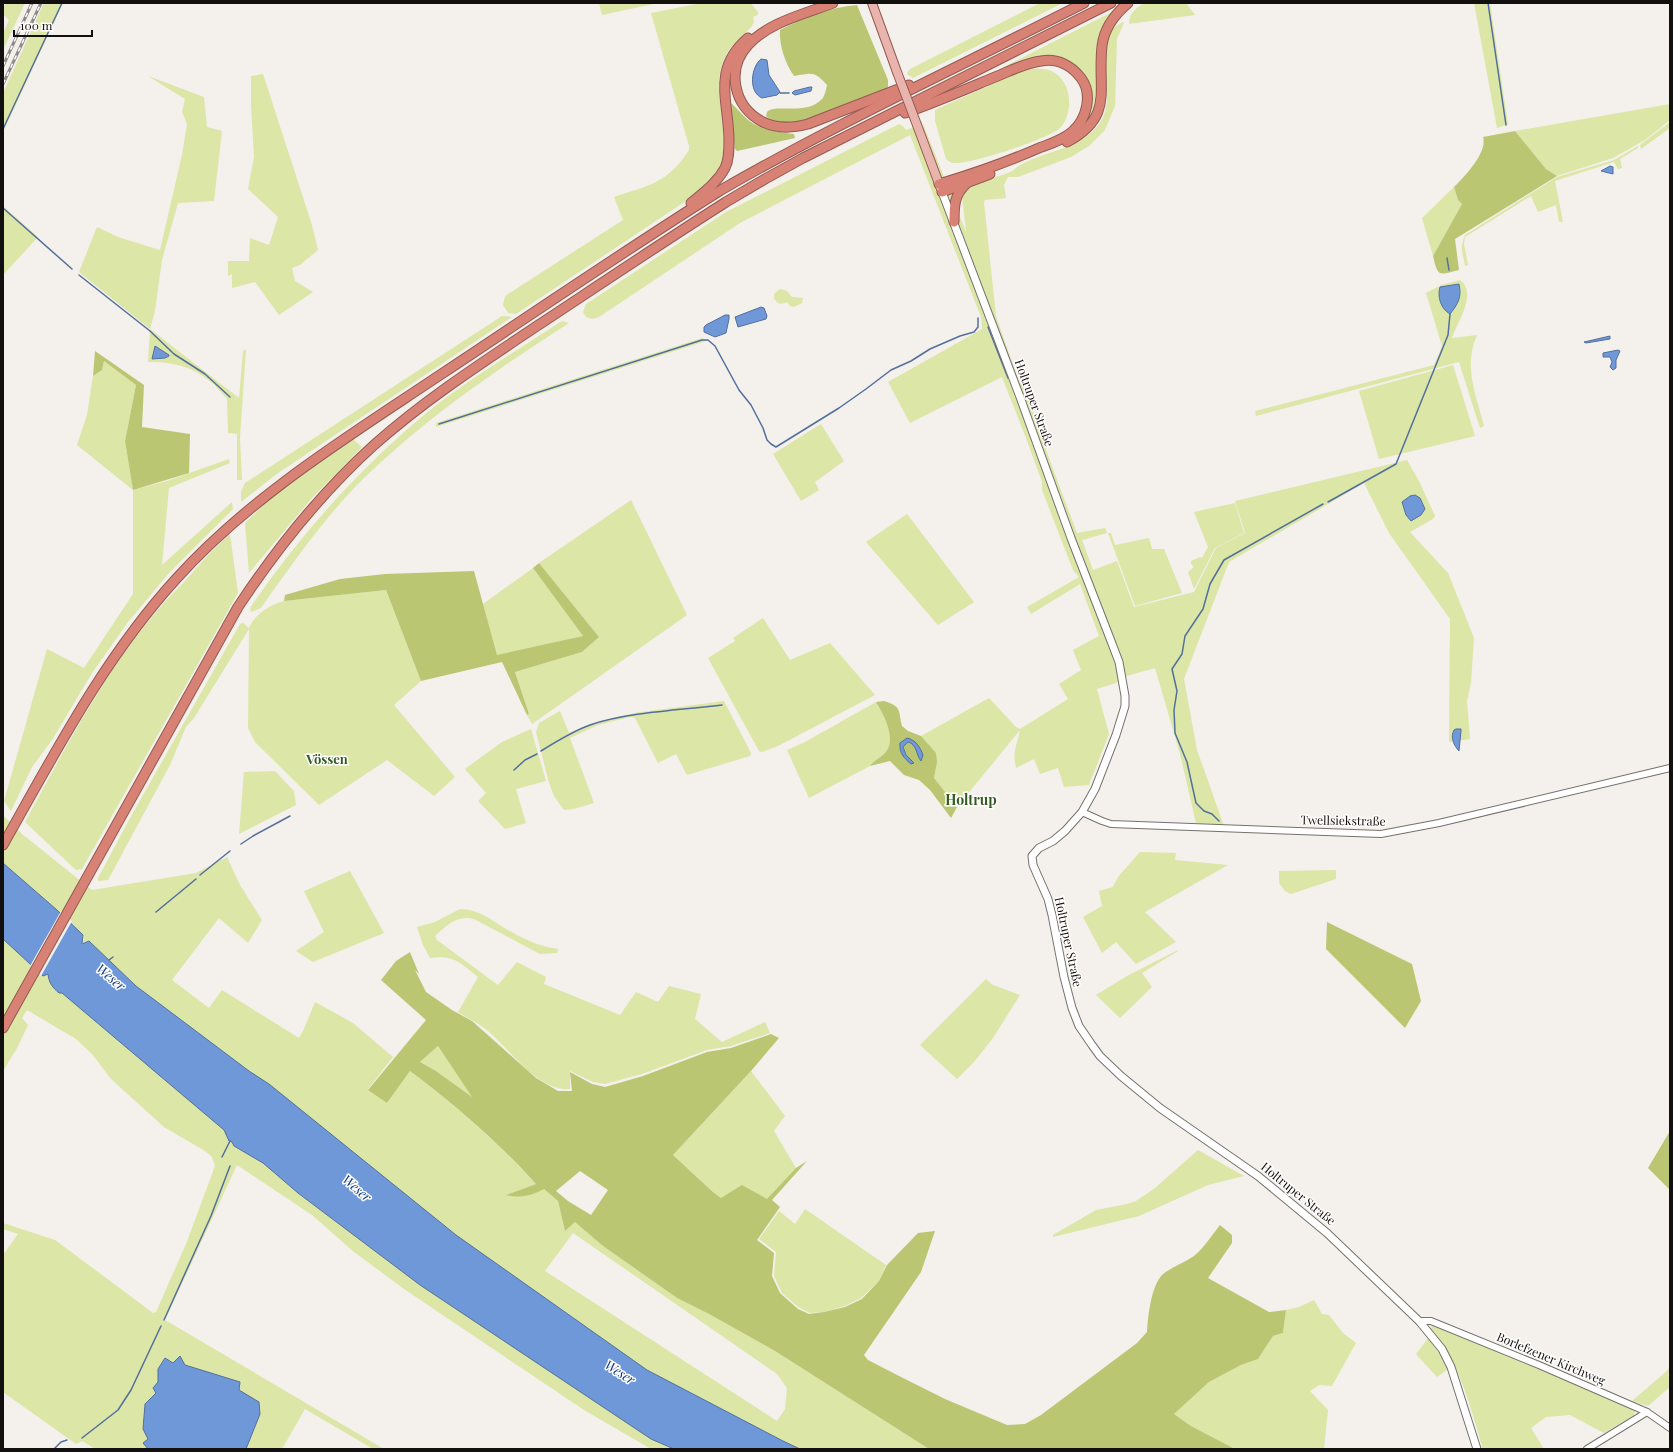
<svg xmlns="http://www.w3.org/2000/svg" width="1673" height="1452" viewBox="0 0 1673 1452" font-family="'Playfair Display',serif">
<rect width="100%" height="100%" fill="#f4f0eb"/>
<!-- green -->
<g fill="#dce6a7" fill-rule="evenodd">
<polygon points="6,3 25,3 3,50 3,33 9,20 3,14 3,8"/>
<polygon points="44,3 63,3 3,132 3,93"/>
<polygon points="599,3 658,3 602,15"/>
<path d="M 702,3 L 751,3 L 758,12 L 758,15 L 753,17 L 754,22 L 752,26 C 742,37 730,45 724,59 C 709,95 732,126 723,159 C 719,174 706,186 695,195 L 516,314 L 508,313 L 503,305 L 505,296 L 623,220 L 614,197 C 649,185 667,184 689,150 L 689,146 L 651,13 Z"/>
<polygon points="1040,3 1063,3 913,78 907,74 909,70 912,68"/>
<path d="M 1144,3 L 1186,3 L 1195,15 L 1129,24 C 1129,13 1135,9 1144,3 Z"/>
<polygon points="1474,3 1490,3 1508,124 1497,128"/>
<path d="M 1112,12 C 1105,22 1099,31 1097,43 C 1093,69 1101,91 1090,116 L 1088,115 L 1090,109 C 1085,95 1082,80 1075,67 C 1073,63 1067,60 1063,59 C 1038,49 1018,63 995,73 L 994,72 Z"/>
<path d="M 1123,22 L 1124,23 L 1117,39 L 1115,106 L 1105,130 L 1089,146 L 1071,157 L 1018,177 L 1008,177 L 1004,185 L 1006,198 L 985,200 L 984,202 L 996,316 L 1019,382 C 1029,391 1034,391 1031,406 L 1050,461 L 1077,533 L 1105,528 L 1107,533 L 1082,540 L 1093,570 L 1117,561 L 1134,607 L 1194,592 L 1216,548 L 1245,533 L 1235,501 L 1407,460 L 1419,481 L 1435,516 L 1433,519 L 1410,532 L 1448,573 L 1474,638 L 1471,683 L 1467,701 L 1470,739 L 1449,742 L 1450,619 L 1389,533 L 1364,483 L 1229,562 L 1184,679 L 1197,750 L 1224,826 L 1196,823 L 1180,754 L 1155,668 L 1127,676 L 1116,683 L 1097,689 L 1109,734 L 1089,785 L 1064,787 L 1058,768 L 1040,774 L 1034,759 L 1016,768 C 1012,750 1017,746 1020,730 L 957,807 L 934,778 C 939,754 936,754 921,736 L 989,698 L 1016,727 L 1020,729 L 1068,699 L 1059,684 L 1081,670 L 1073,650 L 1099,636 L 1080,584 L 1031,614 L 1027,607 L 1079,577 L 1073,570 L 1042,490 L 1042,482 L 1026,438 L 1002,377 L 910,423 L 888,382 L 982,329 L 981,317 L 910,135 L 740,223 L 599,317 L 592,319 L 586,317 L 583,312 L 586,304 L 726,212 L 899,124 L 903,126 L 906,130 L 923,124 L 966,232 L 962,196 C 971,180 994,179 1010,172 C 1014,171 1016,167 1020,165 C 1045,151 1081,149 1100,123 C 1118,96 1094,57 1111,31 C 1114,27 1119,24 1123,22 Z"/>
<path d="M 1026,69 C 1033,69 1044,68 1051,71 C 1072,80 1074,111 1061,127 C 1052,138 969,165 954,163 C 951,163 948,161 946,159 L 935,121 L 935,110 Z"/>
<polygon points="263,74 312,225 318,250 300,265 292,268 295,281 313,292 279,315 255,282 232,288 232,274 228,276 228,261 249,261 250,238 269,245 278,217 248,189 254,157 251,105 251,76"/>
<path d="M 148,76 L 204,97 L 207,127 L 222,131 L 214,201 L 178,203 L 162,260 L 155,311 L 150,329 L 239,398 L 243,351 L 246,349 L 240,438 L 242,480 L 237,480 L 237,434 L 228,433 L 227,399 C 221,392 215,384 207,379 C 192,366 167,361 148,362 L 150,329 L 79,272 L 97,227 L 118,237 L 160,250 L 182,155 L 187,124 L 182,112 L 185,99 Z"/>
<polygon points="1670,104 1670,120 1645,140 1613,158 1557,176 1546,169 1515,131"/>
<polygon points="1670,122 1670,128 1641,149 1640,145"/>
<path d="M 1638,146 L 1638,148 L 1620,159 L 1622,168 L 1618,169 L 1614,162 L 1555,181 L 1563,222 L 1559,222 L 1556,205 L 1538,212 L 1531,196 L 1465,237 L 1464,244 L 1468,265 L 1465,266 C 1463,251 1459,250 1465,235 L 1557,177 L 1614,160 Z"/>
<polygon points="1454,187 1458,200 1462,204 1433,256 1422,218"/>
<polygon points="3,206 38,237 3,275"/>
<path d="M 1460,280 C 1478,293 1457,323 1452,338 L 1477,335 C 1463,366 1476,395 1484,426 L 1480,428 L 1459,362 L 1256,416 L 1255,411 L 1434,365 L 1442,346 L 1426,293 L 1441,285 Z"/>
<path d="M 780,289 L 787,291 L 792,297 L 803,298 L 802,303 L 794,307 L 790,306 L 787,302 C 781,305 777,304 774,298 L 774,294 Z"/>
<polygon points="502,316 512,317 278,473 241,502 241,491 245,483"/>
<path d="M 562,321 L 569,323 C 496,370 424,419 362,480 C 324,518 292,564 261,608 L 251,612 L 250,608 C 299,536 357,471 424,415 C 467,380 516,351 562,321 Z"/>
<polygon points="702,338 706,341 436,427 436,423"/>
<polygon points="104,361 136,385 125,441 133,490 167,481 229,459 230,463 169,488 162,565 232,502 233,509 169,573 128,622 92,673 52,740 32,767 11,811 4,801 47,649 84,668 133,594 133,490 77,445 87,415 93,376 102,370"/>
<polygon points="1453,365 1475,436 1379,459 1359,391"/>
<polygon points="821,424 844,461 815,482 819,490 801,501 773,454"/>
<polygon points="353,439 362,447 312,498 249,573 245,523 272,497"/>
<polygon points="631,500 687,615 532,724 527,715 529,714 515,672 582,652 599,637 539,563"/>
<polygon points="1235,503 1244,533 1215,548 1194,589 1188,572 1194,567 1191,564 1191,561 1200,557 1202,558 1208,547 1194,512"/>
<polygon points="907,514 974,602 938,625 866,542"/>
<polygon points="1108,533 1111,533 1115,545 1149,538 1152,549 1164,549 1182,593 1135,606"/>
<path d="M 230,534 L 238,593 L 82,869 L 76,870 L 25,822 C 65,749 107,667 163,604 C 170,596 178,588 186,580 C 200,564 214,548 230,534 Z"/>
<polygon points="533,568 583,636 497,656 483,604"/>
<path d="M 386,590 L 421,681 L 394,705 L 455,777 L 434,796 L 387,760 L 319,805 L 255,742 L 248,728 L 249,629 L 194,718 L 186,727 L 170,765 L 108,880 L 98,881 L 98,878 L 130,818 L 240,624 L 243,623 L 249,628 C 255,614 270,605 284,601 Z"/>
<polygon points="763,618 790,660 830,643 875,695 778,746 762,752 759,751 708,658 735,641 733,638"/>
<polygon points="724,701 751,753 750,756 687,775 676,754 658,763 635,718 630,717 598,725 570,738 594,803 574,809 564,810 554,796 549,783 536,732 539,723 560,711 569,733 590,724 634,713"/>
<path d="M 876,702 C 884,715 898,741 884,754 C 879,759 874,760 870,766 L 809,798 L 787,750 L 805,742 Z"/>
<polygon points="531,729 546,781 516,789 526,823 505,829 478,801 486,793 465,769 502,742"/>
<polygon points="275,771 294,791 296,805 239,834 244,772"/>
<path d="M 3,815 L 22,834 L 92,890 L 196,873 L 227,857 L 240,885 L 262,920 L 248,943 L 219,918 L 172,980 L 209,1008 L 222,990 L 299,1038 L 304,1029 L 315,1002 L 353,1023 L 393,1057 L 368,1089 L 387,1103 L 410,1071 C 454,1104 498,1143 536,1184 L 506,1195 L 544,1189 L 558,1201 L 565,1231 L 575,1221 L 603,1246 L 677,1298 L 709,1314 L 775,1351 L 929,1449 L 800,1449 L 783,1441 L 647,1370 L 456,1235 L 269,1084 L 249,1071 L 136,986 L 89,941 L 82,943 L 84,938 L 83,935 L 57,910 L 3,863 ZM 573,1233 L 777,1374 L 787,1388 L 785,1409 L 777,1421 L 545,1271 Z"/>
<polygon points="1140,852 1176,853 1175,860 1228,865 1145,912 1176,942 1136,964 1116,942 1102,953 1083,917 1102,906 1099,891 1113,887 1118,877"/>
<polygon points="1336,870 1336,879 1291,894 1285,891 1279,883 1279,871"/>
<polygon points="350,871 384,933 313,962 296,951 324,932 304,891"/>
<path d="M 460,909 C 482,909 498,926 517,935 C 530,942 544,947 558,949 L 557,953 L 540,954 L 474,919 C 457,915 447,925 435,936 L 437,940 L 498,985 L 517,962 L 546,977 L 544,984 L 620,1015 L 636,992 L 658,1002 L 669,986 L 701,994 L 695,1019 L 722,1042 L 765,1022 L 770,1033 L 731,1046 L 707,1050 L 642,1074 L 605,1084 L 593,1082 L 570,1071 L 570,1089 C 537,1091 510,1049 487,1030 C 478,1023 467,1018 458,1012 L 478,977 C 460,963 455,955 430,958 L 423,945 L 417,927 L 435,922 Z"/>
<polygon points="3,939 43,976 48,974 49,981 59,993 62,993 224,1130 229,1141 232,1142 234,1146 263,1163 298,1193 420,1285 651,1439 674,1449 651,1449 584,1410 404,1289 354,1252 312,1215 237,1165 165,1320 384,1449 373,1449 305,1409 282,1449 246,1449 260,1414 259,1402 239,1390 240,1382 184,1365 173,1363 165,1358 158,1369 158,1382 148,1439 143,1443 148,1449 95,1449 82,1441 76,1444 3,1392 3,1255 18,1234 3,1229 3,1223 55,1240 153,1313 156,1312 186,1244 215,1166 212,1157 205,1151 164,1127 111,1079 92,1054 76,1039 27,1010 22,1018 28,1025 17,1048 3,1071"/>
<polygon points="1178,950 1178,951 1142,973 1152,987 1120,1018 1096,995 1127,976"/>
<polygon points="986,979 993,985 1020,995 993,1038 974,1062 957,1079 920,1045"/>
<polygon points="438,1046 473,1098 436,1071 420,1062"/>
<polygon points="751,1071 785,1116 774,1131 796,1168 767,1200 757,1195 721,1198 713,1192 673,1155"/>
<polygon points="1198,1150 1244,1176 1208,1185 1139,1216 1053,1237 1053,1235 1096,1210 1127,1204 1136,1201 1155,1188"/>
<polygon points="805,1209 886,1265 879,1281 861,1298 845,1306 824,1312 810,1313 798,1307 782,1293 774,1276 776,1252 759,1239 779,1211 795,1224"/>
<polygon points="1314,1300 1322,1314 1329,1315 1343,1333 1356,1343 1332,1386 1319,1385 1310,1391 1328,1410 1324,1449 1235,1449 1191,1426 1174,1414 1209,1382 1241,1365 1258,1359 1273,1336 1283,1333 1286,1310 1299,1307"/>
<path d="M 1433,1326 L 1553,1374 L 1635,1410 L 1634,1415 L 1604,1433 L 1570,1415 L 1546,1417 L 1531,1428 L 1544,1449 L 1483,1449 C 1470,1406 1460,1362 1430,1328 Z"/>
<polygon points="1429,1337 1448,1369 1437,1377 1416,1354"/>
<polygon points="1670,1365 1670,1373 1668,1375 1670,1377 1670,1387 1648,1406 1632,1401 1668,1370"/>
</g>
<!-- forest -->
<g fill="#bbc673" fill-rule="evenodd">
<path d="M 857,5 L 888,80 L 888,87 C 880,93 869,96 860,100 C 840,108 785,134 766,116 L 767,112 C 774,103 807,116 822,99 C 825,96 826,89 827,85 C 814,71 813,73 794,76 C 785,63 779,45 780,30 C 804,18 830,7 857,5 Z"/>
<path d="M 731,103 C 737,108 741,114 747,119 C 760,130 778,132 794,134 L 795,138 L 737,151 L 735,149 L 729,104 Z"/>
<path d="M 1515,131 L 1546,169 L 1557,176 L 1455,239 L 1459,270 C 1439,275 1438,278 1433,256 L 1462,204 L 1458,200 L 1454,187 C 1464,177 1488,152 1483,137 Z"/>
<polygon points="95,351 144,385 142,427 190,434 189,473 133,490 125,441 136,385 104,361 102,370 93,376"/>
<polygon points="539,563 599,637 582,652 515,672 529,714 527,715 502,662 421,681 386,590 284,601 285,595 340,579 385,574 474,571 497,655 583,636 533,568"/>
<path d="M 884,701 C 902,707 898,709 902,726 L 908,731 L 921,736 L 936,753 L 937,762 L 934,778 L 957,807 L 951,818 L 930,790 L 919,780 L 904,775 L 890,761 L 870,766 C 874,760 879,759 884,754 C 898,741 884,715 876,702 Z"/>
<polygon points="1327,922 1412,964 1421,1001 1405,1028 1326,949"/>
<path d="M 410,952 L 419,974 L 415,970 L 426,992 L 452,1010 L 472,1021 L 536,1078 L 558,1091 L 572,1091 L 570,1072 L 592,1084 L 605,1087 L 643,1076 L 707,1052 L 731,1048 L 771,1034 L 779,1038 L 751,1071 L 673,1155 L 713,1192 L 721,1198 L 742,1185 L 767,1199 L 796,1168 L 807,1161 L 772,1200 L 780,1207 L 757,1240 L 774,1253 L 772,1276 L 780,1293 L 798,1309 L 809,1314 L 824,1312 L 845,1307 L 862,1299 L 879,1281 L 887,1265 L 918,1233 L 935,1231 L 921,1272 L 864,1355 L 868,1360 L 903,1378 L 945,1399 L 1007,1425 L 1025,1424 L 1041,1415 L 1137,1343 L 1147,1332 C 1148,1316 1151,1287 1162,1275 C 1171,1267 1184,1263 1194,1256 C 1204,1248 1212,1235 1220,1225 L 1232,1235 L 1232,1243 L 1208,1278 L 1269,1312 L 1286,1310 L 1283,1333 L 1273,1336 L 1258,1359 L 1241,1365 L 1209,1382 L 1174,1414 L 1191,1426 L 1235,1449 L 929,1449 L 775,1351 L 709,1314 L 677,1298 L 603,1246 L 575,1222 L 565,1231 L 558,1201 L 544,1189 C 533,1195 519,1199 506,1195 L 536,1184 C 500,1144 453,1103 410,1071 L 387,1103 L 368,1090 L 426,1020 L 381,980 L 396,961 ZM 438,1046 L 472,1097 L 436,1071 L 420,1062 ZM 580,1171 L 608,1190 L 591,1215 L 568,1201 L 556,1191 Z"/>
<polygon points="1670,1131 1670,1190 1648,1168"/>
</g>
<!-- water -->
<g fill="#6f98d9" stroke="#536f9c">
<path d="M 761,59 L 767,60 L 769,75 L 780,92 L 777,95 L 762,98 C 748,92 751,67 761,59 Z"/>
<polygon points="810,87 812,87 811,91 795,95 792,93 794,91"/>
<polygon points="1610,166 1613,167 1613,174 1601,171"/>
<path d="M 1459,284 C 1462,297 1458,304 1450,314 C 1441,309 1437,297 1440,287 Z"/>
<polygon points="761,307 764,308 767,316 766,319 738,327 735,317"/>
<polygon points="725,315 729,315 729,319 726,333 715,337 704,332 704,327 706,325"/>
<polygon points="1610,336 1610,339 1586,343 1584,342"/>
<polygon points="155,346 169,355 169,356 165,358 152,359"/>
<polygon points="1618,350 1620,351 1616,360 1616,368 1613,370 1610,367 1612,362 1610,357 1603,357 1603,353"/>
<polygon points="1415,495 1420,498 1425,509 1421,515 1411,521 1406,515 1402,502 1410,496"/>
<path d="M 1456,729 L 1461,729 L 1461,731 L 1459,751 C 1454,746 1450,737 1454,730 Z"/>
<path d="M 907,738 C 916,740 920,747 923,755 L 921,761 C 916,755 917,744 908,742 L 903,747 L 906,755 L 914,763 L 911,764 C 904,758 899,753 900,743 Z"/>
<path d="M 3,863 L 57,910 L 83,935 L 82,944 L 89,941 L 136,986 L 249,1071 L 269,1084 L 456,1235 L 647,1370 L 783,1441 L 800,1449 L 674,1449 L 651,1439 L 420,1285 L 298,1193 L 263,1163 L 234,1146 L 232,1142 L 229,1141 L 224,1130 L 62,993 L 59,993 C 52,987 49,983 48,974 L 43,976 L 3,939 Z"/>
<polygon points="180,1356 185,1365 240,1382 239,1390 259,1402 260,1414 246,1449 148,1449 143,1443 148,1439 143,1429 145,1404 156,1393 153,1388 158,1382 158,1369 165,1358 173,1363"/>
</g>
<!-- pier -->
<polygon fill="#f4f0eb" points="61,911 72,921 41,976 30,966"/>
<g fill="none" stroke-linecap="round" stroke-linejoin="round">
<!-- stream -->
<g stroke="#536f9c" stroke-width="1.5">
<polyline points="1488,3 1506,125"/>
<polyline points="780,93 789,93"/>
<polyline points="3,129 62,3"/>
<polyline points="3,208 72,269"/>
<polyline points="1447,258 1449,270"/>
<polyline points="79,275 150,331 174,354 205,374 230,397"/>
<polyline points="988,327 1008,378"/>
<polyline points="439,424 702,340 708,340 715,346 739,390 751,405 763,428 767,440 771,444 776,447 839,408 866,389 891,370 911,361 930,349 960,336 974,332 978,327 978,318"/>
<polyline points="1328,502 1396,464 1448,335 1450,314"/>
<path d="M 541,751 C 557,741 573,731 590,725 C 628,712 682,710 722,705"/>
<polyline points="514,770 525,760 537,754"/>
<polyline points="1219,821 1212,814 1204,811 1196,803 1187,762 1175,733 1174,710 1177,691 1172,669 1182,654 1185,636 1203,609 1210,584 1224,560 1323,504"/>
<polyline points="241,844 253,836 290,816"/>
<polyline points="200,875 230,851"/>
<polyline points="156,912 196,879"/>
<polyline points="109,960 113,957"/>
<polyline points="222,1157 230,1141"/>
<polyline points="164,1320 211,1216 230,1166"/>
<polyline points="82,1438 118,1410 131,1390 161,1326"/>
<polyline points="54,1449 61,1442 67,1440"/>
</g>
<defs>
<g id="tertiary">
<polyline points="1082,812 1102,821 1111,824 1381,834 1439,823 1670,768"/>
<polyline points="1419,1321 1431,1321 1539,1365 1647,1412 1670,1428"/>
<polyline points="1587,1449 1647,1412"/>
</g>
<polyline id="secondary" points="942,192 1020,397 1071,538 1111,641 1119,662 1125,696 1125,706 1116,735 1095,789 1082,812 1065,831 1053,841 1039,848 1032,856 1033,865 1048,899 1052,915 1064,977 1072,1008 1079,1026 1092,1045 1100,1056 1121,1076 1160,1108 1258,1176 1327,1233 1419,1321 1442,1349 1451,1367 1477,1449"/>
<g id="primary">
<polyline points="872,3 897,72"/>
<polyline points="917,125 941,189"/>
</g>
<g id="motorway">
<path d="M 833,3 C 805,14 769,22 748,45 C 726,69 733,107 763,122 C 777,129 793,128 808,124 L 909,85"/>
<path d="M 905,113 C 936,102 966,89 995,77 C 1010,71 1025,63 1041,61 C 1057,58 1071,65 1081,78 C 1093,94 1087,119 1072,132 C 1063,140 1050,144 1039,148 C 1007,162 973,174 939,184"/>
<path d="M 1067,142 C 1115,116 1097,90 1102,46 C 1104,29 1115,14 1128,3"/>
<polyline points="942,192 990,174"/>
<path d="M 691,203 C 703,193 717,183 725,168 C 729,160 729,150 729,141 C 729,101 711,70 748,38"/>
<path d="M 954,222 C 954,207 954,195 966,184"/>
<path d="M 3,845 C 55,753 104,658 176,579 C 252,495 349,436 443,373 C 535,312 627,249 721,190 C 839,122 963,65 1084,3"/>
<path d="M 3,1028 L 238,607 C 277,548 321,493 374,445 C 426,399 483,362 540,324 C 602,283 663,242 726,202 L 765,179 L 803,158 L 1111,3"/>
</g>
</defs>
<!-- tertiary casing -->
<use href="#tertiary" stroke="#75716d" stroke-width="8"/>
<!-- secondary casing -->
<use href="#secondary" stroke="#75716d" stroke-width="9"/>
<!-- primary casing -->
<use href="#primary" stroke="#935a52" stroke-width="10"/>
<!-- motorway casing -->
<use href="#motorway" stroke="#935a52" stroke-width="11"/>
<!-- tertiary -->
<use href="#tertiary" stroke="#fff" stroke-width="6"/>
<!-- secondary -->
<use href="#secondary" stroke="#fff" stroke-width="7"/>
<!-- primary -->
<use href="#primary" stroke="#e8b4ad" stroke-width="8"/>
<!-- motorway -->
<use href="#motorway" stroke="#d88276" stroke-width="9"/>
<defs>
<g id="rail">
<polyline points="3,66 32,3"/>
<polyline points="3,84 41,3"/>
</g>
</defs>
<!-- rail casing -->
<use href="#rail" stroke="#8e8b88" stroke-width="3"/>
<!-- rail -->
<use href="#rail" stroke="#fffefd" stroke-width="1.5" stroke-dasharray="4.5" stroke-linecap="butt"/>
<defs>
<polyline id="primary-bridge" points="897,72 917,125"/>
</defs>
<!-- primary-bridge casing -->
<use href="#primary-bridge" stroke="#935a52" stroke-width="10" stroke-linecap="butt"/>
<!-- primary-bridge -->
<use href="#primary-bridge" stroke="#e8b4ad" stroke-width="8"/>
</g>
<g text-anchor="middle" stroke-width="3" stroke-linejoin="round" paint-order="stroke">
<!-- street labels -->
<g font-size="12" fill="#12100f" stroke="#fffefd">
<text transform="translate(1034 403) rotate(70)" y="4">Holtruper Straße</text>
<text transform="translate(1343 821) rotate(1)" y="4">Twellsiekstraße</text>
<text transform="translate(1068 942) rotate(78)" y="4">Holtruper Straße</text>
<text transform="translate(1298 1194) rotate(39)" y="4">Holtruper Straße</text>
<text transform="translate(1551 1359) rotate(23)" y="4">Borlefzener Kirchweg</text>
</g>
<!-- neighbourhood labels -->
<g font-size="13" font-weight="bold" fill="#315b21" stroke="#fffefd">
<text x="327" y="764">Vössen</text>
</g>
<!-- water labels -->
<g font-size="13" font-style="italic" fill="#073885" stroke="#fffefd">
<text transform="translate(111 977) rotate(41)" y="5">Weser</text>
<text transform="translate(357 1188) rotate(41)" y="5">Weser</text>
<text transform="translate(620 1372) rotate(33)" y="5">Weser</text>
</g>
<!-- quarter labels -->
<g font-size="14" font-weight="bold" fill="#315b21" stroke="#fffefd">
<text x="971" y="805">Holtrup</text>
</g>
</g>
<!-- border -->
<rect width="1673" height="1452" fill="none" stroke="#12100f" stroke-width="8"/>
<!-- scale -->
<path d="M14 30v6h78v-6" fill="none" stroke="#12100f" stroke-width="2"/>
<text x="20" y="30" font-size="12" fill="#12100f" stroke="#fffefd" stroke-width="3" paint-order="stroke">100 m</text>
</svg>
